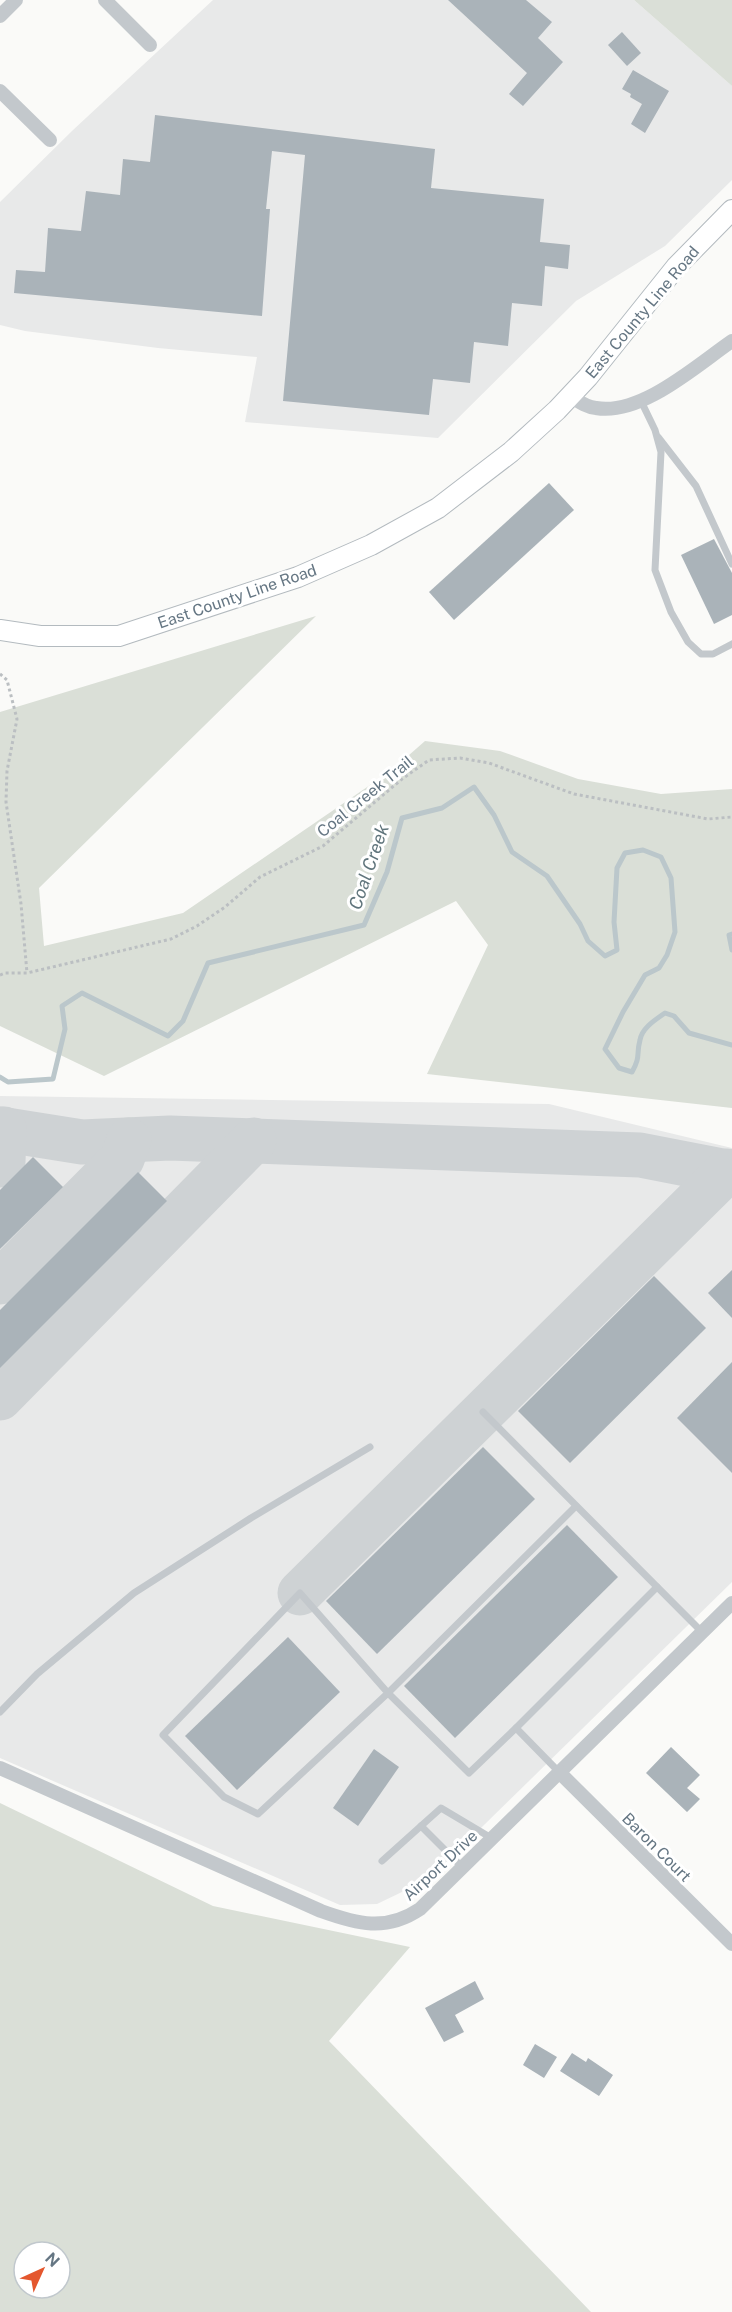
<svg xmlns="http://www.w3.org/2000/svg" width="732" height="2312" viewBox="0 0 732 2312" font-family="'Public Sans',sans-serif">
<rect width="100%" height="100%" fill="#fafaf8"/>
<!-- built -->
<g fill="#e8e9e9">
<polygon points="213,0 634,0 732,86 732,180 665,246 576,301 438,438 245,422 257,357 158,348 25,331 0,325 0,202 73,130"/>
<polygon points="0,1096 549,1104 732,1148 732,1582 429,1879 377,1904 340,1905 0,1758"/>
</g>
<!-- green -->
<g fill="#dadfd7" fill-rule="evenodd">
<polygon points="634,0 732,0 732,86"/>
<polygon points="316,616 39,888 44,946 183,913 392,770 425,741 500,751 578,779 661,794 732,789 732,1108 427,1074 488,945 456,901 104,1076 0,1026 0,712"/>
<path d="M 0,1803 L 213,1906 L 410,1947 L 329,2041 L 591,2312 L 0,2312 ZM 24,2252 L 60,2252 L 60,2288 L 24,2288 Z"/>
</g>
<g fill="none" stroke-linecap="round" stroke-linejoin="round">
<!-- stream -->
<g stroke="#bbc7cb" stroke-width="5">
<polyline points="732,934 729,935 732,950"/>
<path d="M 0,1077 L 8,1082 L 53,1079 L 65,1029 L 62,1006 L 82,993 L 168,1036 L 183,1021 L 208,963 L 364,925 L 387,872 L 402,818 L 442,808 L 474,787 L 494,815 L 512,852 L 547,876 L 580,924 L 588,941 L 605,956 L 617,950 L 614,922 L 617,868 L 625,853 L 643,850 L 661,857 L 671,878 L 675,932 L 667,955 L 659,968 L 645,975 L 623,1012 L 605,1049 L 619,1068 L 632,1072 C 641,1056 636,1055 640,1040 C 642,1028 655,1020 665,1013 L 674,1016 L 689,1033 L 732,1045"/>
</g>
<!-- taxiway -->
<g stroke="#ced2d4" stroke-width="45">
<polyline points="0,1129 82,1142 170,1138 640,1155 732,1173"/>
<polyline points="0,1165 3,1162 4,1129"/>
<polyline points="0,1282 122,1159 129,1140"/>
<polyline points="0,1398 254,1140"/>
<polyline points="300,1593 727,1171"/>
</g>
</g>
<!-- building -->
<g fill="#aab3b9">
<polygon points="448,0 526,0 552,22 538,38 563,62 523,106 509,94 527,73"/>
<polygon points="622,32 641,53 627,66 608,45"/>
<polygon points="633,70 669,91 645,133 631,124 642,104 630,97 631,94 622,89"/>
<polygon points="155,115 435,149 431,188 544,199 540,242 570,245 568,269 545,266 542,306 512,303 508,346 474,342 470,383 433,379 429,415 283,401 305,155 272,151 266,209 270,209 262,316 14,293 16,270 45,272 48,228 81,231 86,191 120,195 123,159 150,162"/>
<polygon points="549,483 574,510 454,620 429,592"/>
<polygon points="714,539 732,573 732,615 714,624 681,555"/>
<polygon points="33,1157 63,1187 0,1249 0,1190"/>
<polygon points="138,1172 167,1201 0,1368 0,1310"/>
<polygon points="732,1270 732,1318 708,1293"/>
<polygon points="654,1276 706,1328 570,1463 518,1411"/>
<polygon points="732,1362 732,1473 677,1418"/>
<polygon points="483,1447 535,1499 377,1654 326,1601"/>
<polygon points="567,1525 618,1577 455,1738 404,1686"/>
<polygon points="288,1637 340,1692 237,1790 185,1736"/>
<polygon points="671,1747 700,1775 687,1788 700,1799 687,1812 646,1773"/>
<polygon points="374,1749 399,1767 358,1826 333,1808"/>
<polygon points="475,1981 484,1999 455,2015 464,2032 444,2042 425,2008"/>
<polygon points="535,2044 557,2057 544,2078 523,2065"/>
<polygon points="572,2053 586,2062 588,2058 613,2075 599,2096 560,2071"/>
</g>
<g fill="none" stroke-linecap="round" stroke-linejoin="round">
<defs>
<polyline id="secondary" points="0,630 40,636 119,636 298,577 371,545 438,508 511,452 557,410 588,377 676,267 732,210"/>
</defs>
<!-- secondary casing -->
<use href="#secondary" stroke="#b3babf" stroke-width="22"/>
<!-- path -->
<g stroke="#bbbfc2" stroke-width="3" stroke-dasharray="3 3" stroke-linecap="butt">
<polyline points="0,674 7,680 17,719 7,771 6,802 21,904 27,973"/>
<polyline points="0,975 5,973 27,973 171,939 197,926 225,907 260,877 323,846 402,779 429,760 460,758 489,763 574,794 708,819 732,817"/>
</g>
<!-- service -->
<g stroke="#c3c8cc" stroke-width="7">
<polyline points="641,401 655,430 661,452 655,570 671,612 688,642 701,654 713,654 732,644"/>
<polyline points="658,437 696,486 732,564"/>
<polyline points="483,1412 702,1632"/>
<polyline points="0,1712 37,1674 134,1593 251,1518 370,1447"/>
<polyline points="516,1728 657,1587"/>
<polyline points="559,1772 516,1728 469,1773 388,1693 258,1814 224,1797 163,1735 300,1593 388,1693 576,1506"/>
<polyline points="421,1826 463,1868"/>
<polyline points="382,1861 441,1808 493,1839"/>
</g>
<!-- minor -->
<g stroke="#c3c8cc" stroke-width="14">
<polyline points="105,0 150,45"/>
<polyline points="0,16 16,0"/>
<polyline points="0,91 50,140"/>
<path d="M 570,396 C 578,401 586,407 596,408 C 641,416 697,365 732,341"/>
<path d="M 0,1768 L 321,1911 C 357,1924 386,1932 420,1909 L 732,1603"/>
<polyline points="559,1772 732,1944"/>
</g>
<!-- secondary -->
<use href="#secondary" stroke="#fff" stroke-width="20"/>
</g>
<g text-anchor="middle" stroke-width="6" stroke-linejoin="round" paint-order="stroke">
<!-- street labels -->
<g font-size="16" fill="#657683" stroke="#fff">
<text transform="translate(642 312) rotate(-50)" y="6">East County Line Road</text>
<text transform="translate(237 596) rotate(-19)" y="6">East County Line Road</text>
<text transform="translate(365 796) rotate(-39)" y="6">Coal Creek Trail</text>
<text transform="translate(657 1847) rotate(45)" y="6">Baron Court</text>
<text transform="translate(440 1865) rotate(-43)" y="6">Airport Drive</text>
</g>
<!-- water labels -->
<g font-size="18" font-style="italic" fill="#60757c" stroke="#fff">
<text transform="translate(369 867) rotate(-71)" y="6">Coal Creek</text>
</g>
</g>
<!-- north arrow -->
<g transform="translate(42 2270) rotate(45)"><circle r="28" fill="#ffffff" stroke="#c1c8cd" stroke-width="1.5"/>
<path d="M0-4.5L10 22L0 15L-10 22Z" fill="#e4572e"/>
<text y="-9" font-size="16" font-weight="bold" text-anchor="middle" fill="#657683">N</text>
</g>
</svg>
